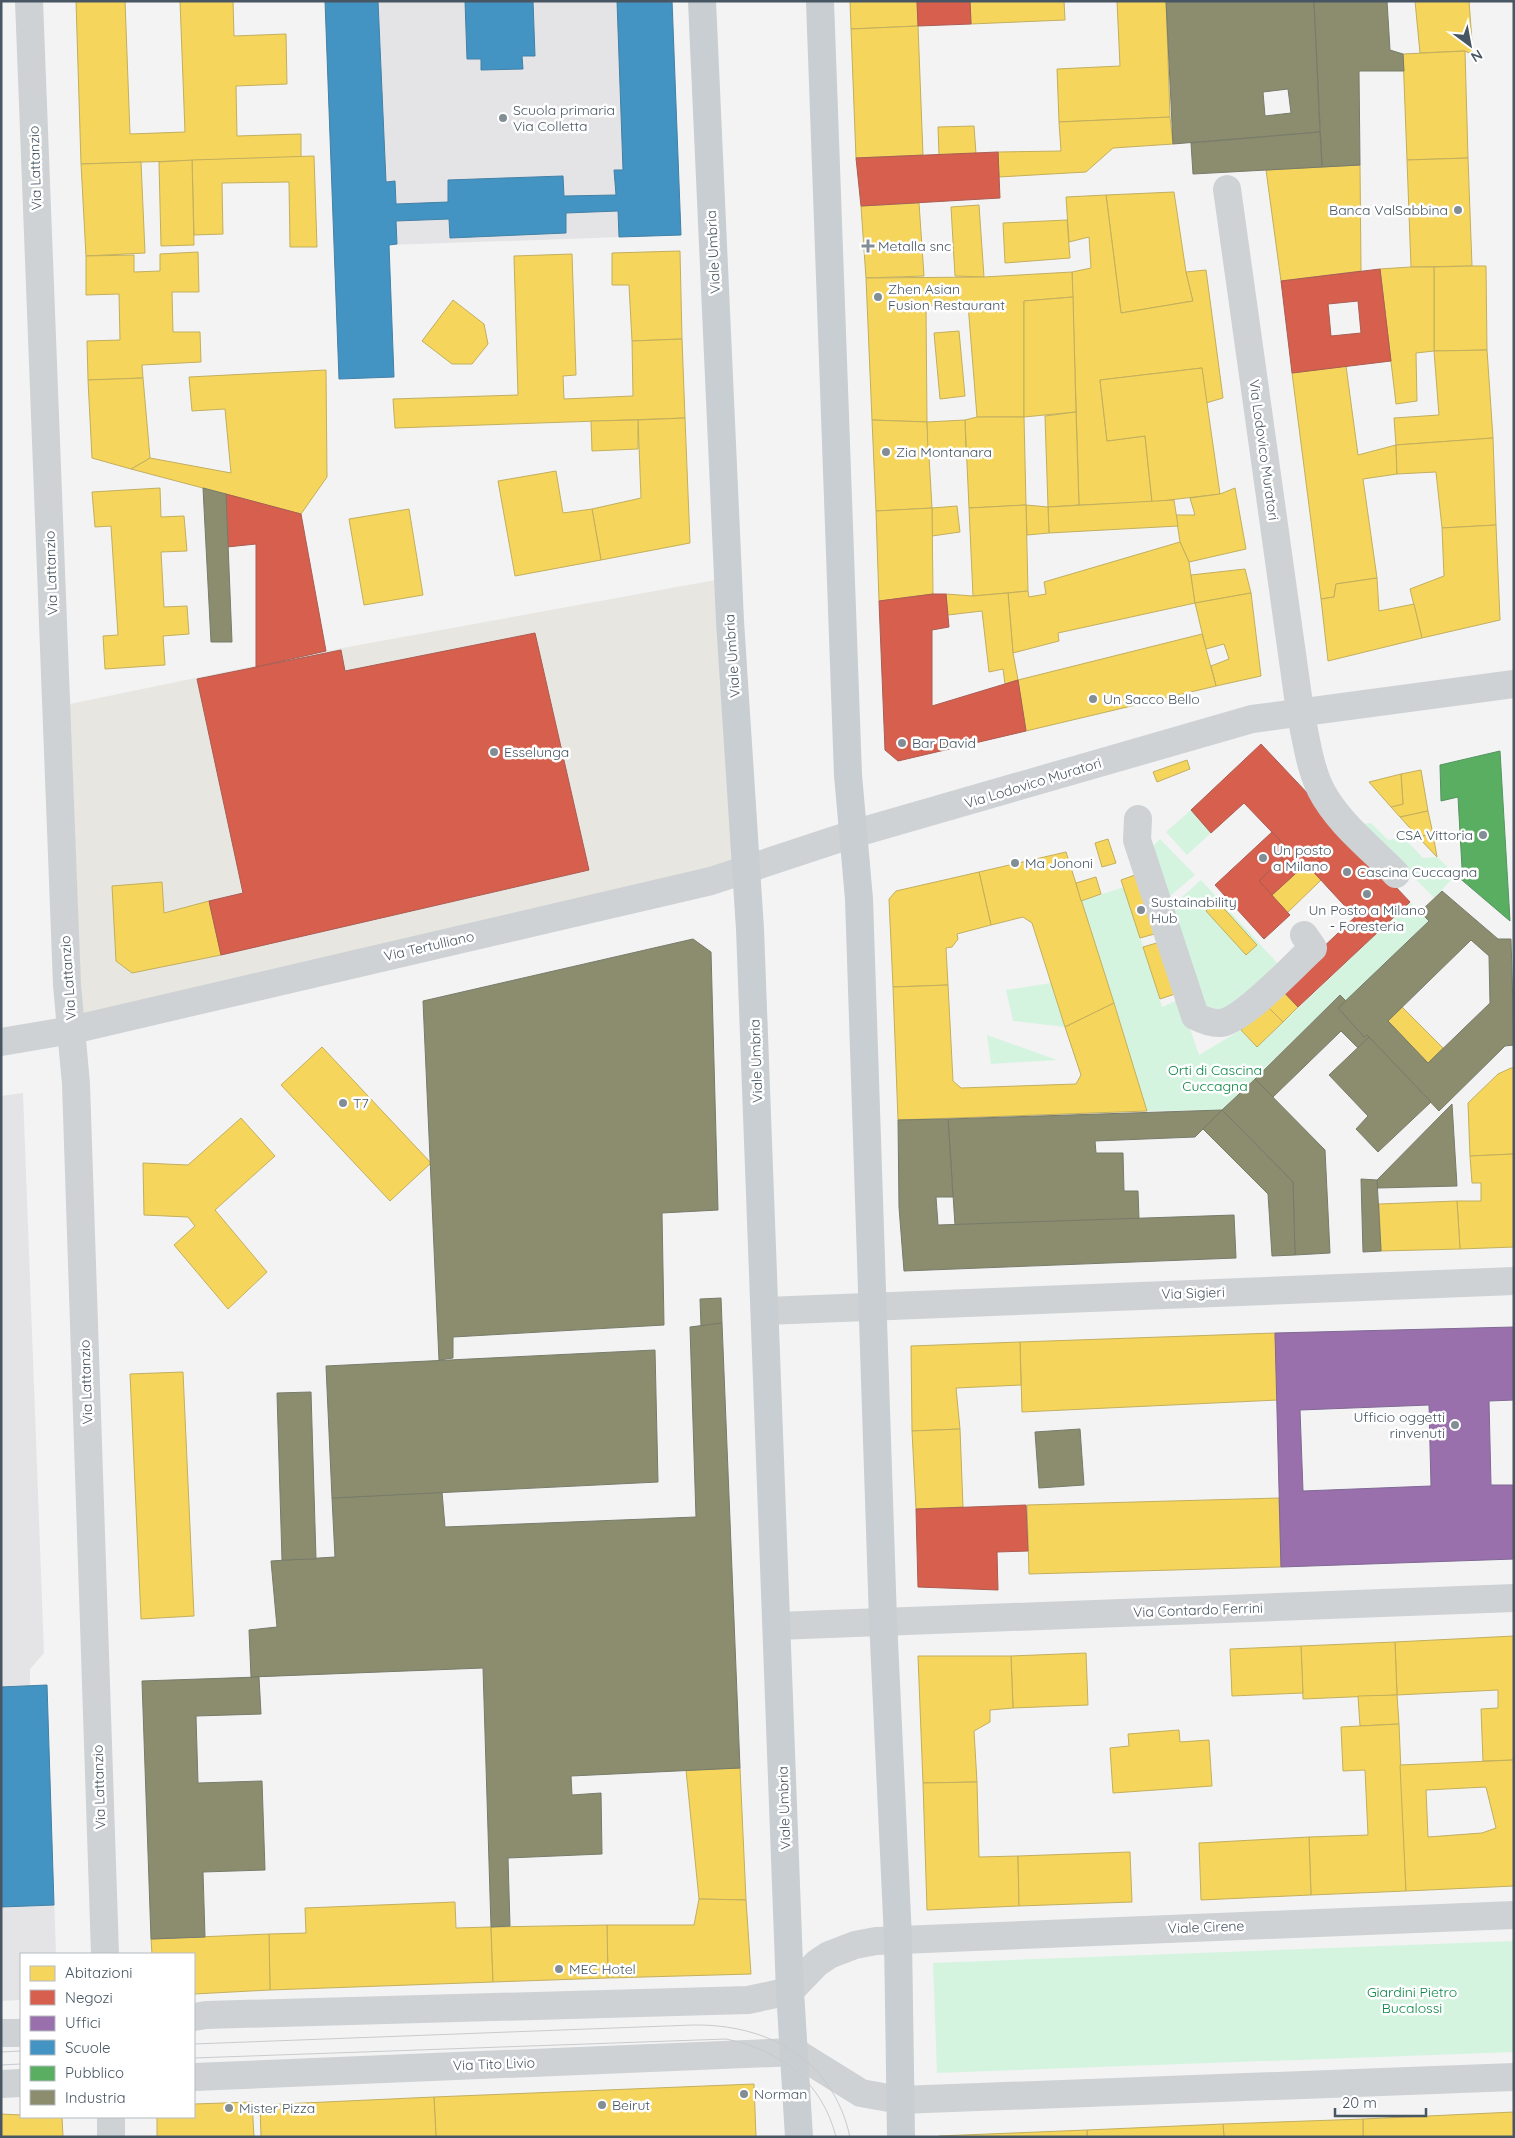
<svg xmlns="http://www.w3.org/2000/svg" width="1515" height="2138" viewBox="0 0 1515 2138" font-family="Quicksand,sans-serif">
<rect width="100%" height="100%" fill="#f3f3f3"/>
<!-- commercial -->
<polygon fill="#e7e6e1" points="721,579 742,867 82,1020 65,705 326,651"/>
<!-- education -->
<g fill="#e4e4e6">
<polygon points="325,1 673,1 681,235 389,245 339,379"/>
<polygon points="23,1093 44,1653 30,1669 30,1686 47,1685 56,1954 21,1954 21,2000 1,2001 1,1096"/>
</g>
<!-- green -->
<g fill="#d5f4e0">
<polygon points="1191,810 1211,833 1187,855 1166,832"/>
<polygon points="1371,823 1388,840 1403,837 1423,858 1437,857 1456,875 1434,898 1363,824"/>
<polygon points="1160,839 1195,875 1163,902 1147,852"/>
<polygon points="1201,880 1281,967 1234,1009 1206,1011 1167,910"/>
<polygon points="1124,887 1162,1007 1180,999 1199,1055 1241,1030 1258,1046 1410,902 1429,921 1346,1001 1340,995 1222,1110 1147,1111 1081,901"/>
<polygon points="1051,983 1065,1027 1013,1021 1006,990"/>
<polygon points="987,1035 1057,1060 991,1064"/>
<polygon points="1514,1941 1514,2052 937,2073 933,1963"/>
</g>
<!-- homes -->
<g fill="#f6d55c" stroke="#c2af5e" fill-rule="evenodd">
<polygon points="76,1 125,1 130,134 185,132 180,1 233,1 234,36 286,34 287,84 236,86 237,136 301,134 301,157 81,164"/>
<polygon points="850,1 917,1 918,26 851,29"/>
<polygon points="970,1 1064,1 1065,20 971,24"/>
<polygon points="1117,1 1166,1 1170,117 1059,122 1057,69 1120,66"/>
<polygon points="1415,1 1469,1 1473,55 1465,51 1420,53"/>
<polygon points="918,26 923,155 856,158 851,29"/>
<polygon points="1465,51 1468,158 1407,160 1403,54"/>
<polygon points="1170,117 1173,144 1113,148 1086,172 999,177 998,152 1061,151 1059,122"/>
<polygon points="974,126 976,154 939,155 938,127"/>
<polygon points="314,156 317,247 290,247 289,182 222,183 223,234 194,235 192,160"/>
<polygon points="1468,158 1472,266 1411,267 1407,160"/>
<polygon points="192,160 194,245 161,246 159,162"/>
<polygon points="141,162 145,253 86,256 81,164"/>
<polygon points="1360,165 1361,271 1281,281 1266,170"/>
<polygon points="1174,192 1186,272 1193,301 1121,313 1106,195"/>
<polygon points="1106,195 1121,313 1193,301 1186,272 1206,270 1223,398 1206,403 1202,368 1100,380 1107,441 1145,436 1152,502 1079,505 1072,272 1091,268 1089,237 1069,242 1066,197"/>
<polygon points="919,203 924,276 866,278 861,206"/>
<polygon points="979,205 984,277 955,276 951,207"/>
<polygon points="1067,220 1070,258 1005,263 1003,223"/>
<polygon points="680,251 682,339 632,341 629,285 612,285 612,253"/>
<polygon points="198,252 199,292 172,292 173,332 200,332 201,362 142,365 143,378 88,380 87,341 120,340 119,294 86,295 86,256 134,255 134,272 160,271 160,254"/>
<polygon points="572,254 576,375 563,376 564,399 633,396 632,341 682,339 685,418 395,428 393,399 518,395 514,256"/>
<polygon points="1472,266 1486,266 1487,350 1434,351 1434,267"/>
<polygon points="1411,267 1434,267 1434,351 1416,353 1417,401 1396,404 1380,269"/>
<polygon points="1072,272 1073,297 1024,301 1024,417 977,417 968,304 926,306 927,422 872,420 866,278 984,277"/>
<polygon points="1073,297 1076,412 1024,417 1024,301"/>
<polygon points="453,300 484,324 488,344 472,364 452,364 422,341"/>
<polygon points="959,331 965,396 940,399 934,333"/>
<polygon points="1487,350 1493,438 1396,445 1394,418 1439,415 1434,351"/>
<polygon points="1346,366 1358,455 1396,445 1397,474 1363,479 1377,578 1336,584 1334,597 1321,599 1292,373"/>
<polygon points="1202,368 1220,494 1152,502 1145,436 1107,441 1100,380"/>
<polygon points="326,370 327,477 301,514 131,469 150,458 231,473 225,409 192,411 189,377"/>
<polygon points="143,378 150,458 131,469 92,458 88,380"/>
<polygon points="1076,412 1079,505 1048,507 1045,416"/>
<polygon points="977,417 1024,417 1026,505 969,508 965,420"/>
<polygon points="685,418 690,543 601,560 592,509 641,498 638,420"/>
<polygon points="638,420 638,449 592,451 591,421"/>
<polygon points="872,420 927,422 932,508 876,511"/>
<polygon points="965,420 966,452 928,451 927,422"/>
<polygon points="1493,438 1496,525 1442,528 1436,472 1397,474 1396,445"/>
<polygon points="556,471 563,513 592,509 601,560 515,576 498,481"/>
<polygon points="160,488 161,517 184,516 187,551 161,552 164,607 187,606 189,634 163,636 165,665 105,669 103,636 118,635 111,526 95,527 92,492"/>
<polygon points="1235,488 1246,549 1189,562 1180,542 1176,515 1195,515 1190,498 1220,494"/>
<polygon points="1174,500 1178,526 1049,533 1048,507"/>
<polygon points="1026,505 1048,507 1049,533 1027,535"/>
<polygon points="1026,505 1028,591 973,596 969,508"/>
<polygon points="957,506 960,532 932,536 932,508"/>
<polygon points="932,508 933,594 879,601 876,511"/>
<polygon points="409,509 423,595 364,605 349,519"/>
<polygon points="1496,525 1500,620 1422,638 1410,589 1444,576 1442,528"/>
<polygon points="1180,542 1189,562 1195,603 1058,633 1059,641 1013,653 1008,593 1028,591 1029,597 1046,594 1044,582"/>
<polygon points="1245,569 1251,593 1195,603 1191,575"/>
<polygon points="1377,578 1379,611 1414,604 1422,638 1328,661 1321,599 1334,597 1336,584"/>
<polygon points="1008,593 1013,653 1018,680 1005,684 1003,669 989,672 982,611 948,615 946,594 973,596"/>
<polygon points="1251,593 1261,676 1216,686 1211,666 1229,659 1224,644 1206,649 1195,603"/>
<polygon points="1202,634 1216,686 1026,731 1018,680"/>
<polygon points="1187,760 1190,769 1157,782 1153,772"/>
<polygon points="1421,770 1428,811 1400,817 1391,807 1403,804 1401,774"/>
<polygon points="1401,774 1403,804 1391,807 1369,782"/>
<polygon points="1428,811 1433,834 1418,837 1400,817"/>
<polygon points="1433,834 1437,857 1418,837"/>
<polygon points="1108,839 1116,863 1102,867 1095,843"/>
<polygon points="1066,852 1114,1003 1065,1027 1032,923 1023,917 991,925 979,872"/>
<polygon points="1306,864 1321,880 1287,913 1271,896"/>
<polygon points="979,872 991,925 957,934 958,939 952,947 946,948 948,985 893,987 889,899 896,891"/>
<polygon points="1138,874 1158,933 1140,938 1121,880"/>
<polygon points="1096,877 1101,894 1081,901 1076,883"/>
<polygon points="162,882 164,913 209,901 221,955 132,973 116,961 112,886"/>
<polygon points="1217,901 1257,945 1246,955 1206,911"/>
<polygon points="1160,942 1178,993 1160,999 1143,947"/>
<polygon points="948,985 953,1081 961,1088 1076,1084 1081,1075 1065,1027 1114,1003 1147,1111 898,1120 893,987"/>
<polygon points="1280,988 1298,1007 1283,1022 1264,1003"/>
<polygon points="1267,1006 1283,1022 1257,1047 1241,1030"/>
<polygon points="1402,1007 1443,1048 1428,1063 1388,1021"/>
<polygon points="322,1047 431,1163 390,1201 281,1085"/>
<polygon points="1511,1068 1514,1068 1514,1154 1470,1156 1468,1103 1498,1074"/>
<polygon points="241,1118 275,1156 215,1210 267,1272 228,1309 174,1245 195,1226 188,1217 144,1215 143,1163 188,1165"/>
<polygon points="1514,1154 1514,1247 1460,1249 1457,1201 1481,1201 1481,1183 1472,1183 1470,1156"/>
<polygon points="1457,1201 1460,1249 1381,1251 1379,1204"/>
<polygon points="1275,1333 1278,1400 1022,1412 1020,1342"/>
<polygon points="1020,1342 1021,1385 956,1388 960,1429 912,1431 911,1346"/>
<polygon points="183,1372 194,1616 141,1619 130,1374"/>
<polygon points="960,1429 963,1507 916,1509 912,1431"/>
<polygon points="1279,1498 1281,1567 1029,1574 1027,1505"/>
<polygon points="1514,1636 1514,1760 1483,1761 1481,1709 1498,1708 1498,1690 1397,1695 1395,1642"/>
<polygon points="1395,1642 1397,1695 1303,1699 1301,1646"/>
<polygon points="1301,1646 1303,1693 1232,1696 1230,1649"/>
<polygon points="1086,1653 1088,1705 1013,1708 1011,1656"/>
<polygon points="918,1656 1011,1656 1013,1708 990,1710 990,1722 974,1731 977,1782 923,1783"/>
<polygon points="1397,1695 1399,1724 1360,1726 1358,1696"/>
<polygon points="1399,1724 1406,1891 1311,1895 1309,1837 1368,1835 1365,1770 1343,1771 1341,1727"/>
<polygon points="1179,1730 1180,1742 1209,1740 1212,1786 1113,1793 1110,1748 1129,1746 1128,1734"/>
<path d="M 1514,1760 L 1514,1886 L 1406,1891 L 1400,1765 ZM 1486,1787 L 1496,1828 L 1482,1833 L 1428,1837 L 1426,1790 Z"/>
<polygon points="740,1768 746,1900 699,1899 686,1770"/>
<polygon points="977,1782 979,1857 1018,1856 1019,1906 927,1910 923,1783"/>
<polygon points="1309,1837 1311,1895 1201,1900 1199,1843"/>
<polygon points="1130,1852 1132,1902 1019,1906 1018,1856"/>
<polygon points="699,1899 746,1900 751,1974 608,1978 607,1925 694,1925"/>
<polygon points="455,1902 456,1928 491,1927 493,1982 270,1990 269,1934 306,1933 305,1908"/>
<polygon points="607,1925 608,1978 493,1982 491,1927"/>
<polygon points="269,1934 270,1990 194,1994 194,1954 152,1954 151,1939"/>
<polygon points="754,2084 756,2137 436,2137 434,2097"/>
<polygon points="434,2097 436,2137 261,2137 260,2105"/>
<polygon points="252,2102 254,2137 157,2137 157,2117 194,2117 194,2104"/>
<polygon points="1514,2112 1514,2137 1363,2137 1363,2119"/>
<polygon points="1,2114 62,2117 63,2137 1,2137"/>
<polygon points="1363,2119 1363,2137 1224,2137 1223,2124"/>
<polygon points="1223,2124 1224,2137 1087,2137 1087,2130"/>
<polygon points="1087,2130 1087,2137 939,2137 939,2136"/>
</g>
<!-- shops -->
<g fill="#d6604d" stroke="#ab5d53" fill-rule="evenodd">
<polygon points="917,1 970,1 971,24 918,26"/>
<polygon points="998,152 1000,198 861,206 856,158"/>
<path d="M 1380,269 L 1391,361 L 1292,373 L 1281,281 ZM 1358,301 L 1361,333 L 1331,336 L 1328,304 Z"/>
<polygon points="226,494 301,514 326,651 256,667 256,544 227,547"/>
<polygon points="933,594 946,594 949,627 932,630 932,706 1018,680 1026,731 898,761 885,750 879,601"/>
<polygon points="535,633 589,870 221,955 209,901 243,893 197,679 341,650 345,671"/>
<polygon points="1261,744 1410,902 1298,1007 1280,988 1355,917 1306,864 1271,896 1259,881 1290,851 1244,803 1211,833 1191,810"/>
<polygon points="1272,832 1290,851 1259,881 1290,915 1264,939 1215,885"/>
<polygon points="1026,1505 1028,1551 997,1552 998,1590 918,1587 916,1509"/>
</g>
<!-- offices -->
<path fill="#9970ab" stroke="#806895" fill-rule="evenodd" d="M 1514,1327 L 1514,1400 L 1489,1401 L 1491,1485 L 1514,1485 L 1514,1559 L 1281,1567 L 1275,1333 ZM 1429,1405 L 1431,1486 L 1303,1491 L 1300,1410 Z"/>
<!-- schools -->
<g fill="#4393c3" stroke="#4481a6">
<polygon points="325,1 378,1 386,182 395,181 396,204 448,202 448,180 563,176 564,196 616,195 614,170 623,170 617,1 672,1 681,235 619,237 618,211 566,213 566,233 450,238 449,219 396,221 397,244 389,245 394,377 339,379"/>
<polygon points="465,1 533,1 535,56 522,56 523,69 481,70 481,59 467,59"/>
<polygon points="47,1685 54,1905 1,1907 1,1687"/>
</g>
<!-- public -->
<polygon fill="#5aae61" stroke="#549461" points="1500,751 1510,921 1456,875 1462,868 1458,797 1441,801 1440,765"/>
<!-- industry -->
<g fill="#8c8c6e" stroke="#777c6a" fill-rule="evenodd">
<path d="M 1166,1 L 1314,1 L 1320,132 L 1173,144 ZM 1288,89 L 1291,113 L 1265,116 L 1263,92 Z"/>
<polygon points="1314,1 1387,1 1390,50 1403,54 1404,71 1359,71 1360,165 1322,167"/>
<polygon points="1320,132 1322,167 1193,174 1191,143"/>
<polygon points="203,488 226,494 232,642 211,642"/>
<path d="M 1442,891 L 1498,939 L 1511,939 L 1514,1045 L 1505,1046 L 1439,1111 L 1367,1035 L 1364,1037 L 1338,1008 L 1429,921 L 1420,912 ZM 1471,940 L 1489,956 L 1490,1003 L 1428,1063 L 1388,1021 Z"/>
<polygon points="693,939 711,952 718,1210 662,1213 664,1325 453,1337 453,1358 439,1360 423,1001"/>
<polygon points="1340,995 1346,1001 1338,1008 1364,1037 1367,1035 1369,1037 1358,1048 1341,1031 1273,1097 1255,1079"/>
<polygon points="1369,1037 1431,1102 1378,1152 1356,1129 1368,1116 1329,1075"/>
<polygon points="1255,1079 1325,1150 1330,1253 1295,1255 1293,1182 1222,1110"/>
<polygon points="1452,1104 1457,1186 1378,1188 1377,1180"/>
<polygon points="1222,1110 1195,1137 1095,1141 1096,1153 1123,1153 1124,1191 1138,1191 1139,1219 955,1225 948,1119"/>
<polygon points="1222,1110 1293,1182 1295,1255 1272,1256 1268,1194 1203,1129"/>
<polygon points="948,1119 953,1197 936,1197 938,1225 1234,1215 1236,1258 904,1271 899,1207 898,1120"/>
<polygon points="1361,1179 1377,1180 1381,1251 1363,1252"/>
<polygon points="721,1298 722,1323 701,1326 700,1299"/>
<polygon points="722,1323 740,1768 571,1776 572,1795 601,1793 602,1854 508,1858 510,1926 491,1927 483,1668 251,1677 249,1630 277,1627 271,1561 335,1557 332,1498 442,1492 445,1527 696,1517 690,1327"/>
<polygon points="655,1350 658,1482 332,1498 326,1366"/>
<polygon points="311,1392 316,1559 282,1560 277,1393"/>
<polygon points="1080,1429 1084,1485 1039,1488 1035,1432"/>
<polygon points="259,1677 261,1714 196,1716 198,1783 262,1781 265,1870 203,1872 205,1937 151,1939 142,1681"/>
</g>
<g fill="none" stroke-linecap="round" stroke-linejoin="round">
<!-- minor -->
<g stroke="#ced2d4" stroke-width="28">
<polyline points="29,1 67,985 76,1084 105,1954"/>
<path d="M 1227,189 L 1300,711 C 1306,737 1309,766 1321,790 C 1338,823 1371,848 1396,874"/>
<path d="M 1138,819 L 1137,840 L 1195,1016 C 1203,1020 1212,1024 1221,1023 C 1244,1020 1294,965 1313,948 L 1304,935"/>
<polyline points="1,1042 72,1030 711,881 853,834 1252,719 1514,684"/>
<polyline points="766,1311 1514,1281"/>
<polyline points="777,1626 1514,1598"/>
<polyline points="194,2017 206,2015 748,2000 790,1991 817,1963 829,1955 855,1945 876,1941 1514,1915"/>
<polyline points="1,2033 21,2033"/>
<polyline points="194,2077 795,2052 861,2093 900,2100 1514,2077"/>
<polyline points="1,2084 21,2083"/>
<polyline points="111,2117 111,2137"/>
</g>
<!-- major -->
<g stroke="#c9ced2" stroke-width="28">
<polyline points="702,1 730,621 750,929 790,1991 799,2137"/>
<polyline points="820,1 848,775 859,899 883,1620 898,1938 901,2137"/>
</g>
<!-- tram -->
<g stroke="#c8cacd" stroke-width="1">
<path d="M 194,2044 L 693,2025 C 768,2024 833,2059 850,2137"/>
<polyline points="1,2052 21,2051"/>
<path d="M 194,2058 L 726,2039 C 780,2050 822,2081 836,2137"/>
<polyline points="1,2065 21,2064"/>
</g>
</g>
<!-- markers -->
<g fill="#838d95" stroke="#fff" stroke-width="2">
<circle cx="503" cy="118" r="5"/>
<circle cx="1458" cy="210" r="5"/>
<path d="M865.5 238.5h5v5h5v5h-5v5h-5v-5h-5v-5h5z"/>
<circle cx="878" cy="297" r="5"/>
<circle cx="886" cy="452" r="5"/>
<circle cx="1093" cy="699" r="5"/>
<circle cx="902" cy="743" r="5"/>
<circle cx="494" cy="752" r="5"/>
<circle cx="1483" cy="835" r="5"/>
<circle cx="1263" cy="858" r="5"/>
<circle cx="1015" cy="863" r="5"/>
<circle cx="1347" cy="872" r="5"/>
<circle cx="1367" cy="894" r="5"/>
<circle cx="1141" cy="910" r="5"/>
<circle cx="343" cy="1103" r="5"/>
<circle cx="1455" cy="1425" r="5"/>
<circle cx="559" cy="1969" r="5"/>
<circle cx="744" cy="2094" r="5"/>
<circle cx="602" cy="2105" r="5"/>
<circle cx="229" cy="2108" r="5"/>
</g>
<g text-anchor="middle" stroke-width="5" stroke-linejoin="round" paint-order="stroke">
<!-- poi labels -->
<g font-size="14" fill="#475662" stroke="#fff" text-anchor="start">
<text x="513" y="115">Scuola primaria<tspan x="513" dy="16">Via Colletta</tspan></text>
<text x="1448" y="215" text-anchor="end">Banca ValSabbina</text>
<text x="878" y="251">Metalla snc</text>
<text x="888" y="294">Zhen Asian<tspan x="888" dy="16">Fusion Restaurant</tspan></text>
<text x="896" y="457">Zia Montanara</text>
<text x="1103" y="704">Un Sacco Bello</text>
<text x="912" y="748">Bar David</text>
<text x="504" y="757">Esselunga</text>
<text x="1473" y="840" text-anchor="end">CSA Vittoria</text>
<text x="1273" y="855">Un posto<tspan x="1273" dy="16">a Milano</tspan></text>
<text x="1025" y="868">Ma Jononi</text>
<text x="1357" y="877">Cascina Cuccagna</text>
<text x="1151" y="907">Sustainability<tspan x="1151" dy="16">Hub</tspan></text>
<text x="1367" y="915" text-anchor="middle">Un Posto a Milano<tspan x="1367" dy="16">- Foresteria</tspan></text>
<text x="353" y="1108">T7</text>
<text x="1445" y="1422" text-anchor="end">Ufficio oggetti<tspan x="1445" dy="16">rinvenuti</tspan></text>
<text x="569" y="1974">MEC Hotel</text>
<text x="754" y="2099">Norman</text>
<text x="612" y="2110">Beirut</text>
<text x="239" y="2113">Mister Pizza</text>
</g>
<!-- street labels -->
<g font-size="14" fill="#475662" stroke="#fff">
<text transform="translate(35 168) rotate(-92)" y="5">Via Lattanzio</text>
<text transform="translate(713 252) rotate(-93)" y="5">Viale Umbria</text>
<text transform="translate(1264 450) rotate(82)" y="5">Via Lodovico Muratori</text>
<text transform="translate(51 573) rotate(-92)" y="5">Via Lattanzio</text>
<text transform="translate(732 656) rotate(-94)" y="5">Viale Umbria</text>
<text transform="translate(1033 783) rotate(-17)" y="5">Via Lodovico Muratori</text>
<text transform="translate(429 946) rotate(-13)" y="5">Via Tertulliano</text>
<text transform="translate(68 978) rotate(-94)" y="5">Via Lattanzio</text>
<text transform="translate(756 1061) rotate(-92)" y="5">Viale Umbria</text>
<text transform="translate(1193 1293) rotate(-2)" y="5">Via Sigieri</text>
<text transform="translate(86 1382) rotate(-92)" y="5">Via Lattanzio</text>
<text transform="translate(1198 1610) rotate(-2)" y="5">Via Contardo Ferrini</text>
<text transform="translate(99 1787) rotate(-92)" y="5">Via Lattanzio</text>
<text transform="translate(784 1808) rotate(-92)" y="5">Viale Umbria</text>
<text transform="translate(1206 1927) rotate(-2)" y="5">Viale Cirene</text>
<text transform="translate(494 2064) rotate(-2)" y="5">Via Tito Livio</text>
</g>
<!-- park labels -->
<g font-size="14" fill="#0d8846" stroke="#fff">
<text x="1215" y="1075">Orti di Cascina<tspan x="1215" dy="16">Cuccagna</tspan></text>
<text x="1412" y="1997">Giardini Pietro<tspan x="1412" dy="16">Bucalossi</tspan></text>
</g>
</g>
<!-- border -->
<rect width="1515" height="2138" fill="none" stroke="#475662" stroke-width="5"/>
<!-- legend -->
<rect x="20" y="1953" width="175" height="165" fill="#ffffff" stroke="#b5bbc0"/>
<rect x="30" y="1966" width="25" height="15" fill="#f6d55c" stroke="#b5bbc0"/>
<text x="65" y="1978" font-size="15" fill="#475662">Abitazioni</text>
<rect x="30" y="1990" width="25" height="15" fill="#d6604d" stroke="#b5bbc0"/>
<text x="65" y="2003" font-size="15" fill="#475662">Negozi</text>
<rect x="30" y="2016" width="25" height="15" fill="#9970ab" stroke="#b5bbc0"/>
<text x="65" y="2028" font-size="15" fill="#475662">Uffici</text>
<rect x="30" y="2040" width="25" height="15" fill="#4393c3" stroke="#b5bbc0"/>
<text x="65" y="2053" font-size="15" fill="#475662">Scuole</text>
<rect x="30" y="2066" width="25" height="15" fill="#5aae61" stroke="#b5bbc0"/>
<text x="65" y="2078" font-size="15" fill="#475662">Pubblico</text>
<rect x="30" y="2090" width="25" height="15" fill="#8c8c6e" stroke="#b5bbc0"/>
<text x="65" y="2103" font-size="15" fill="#475662">Industria</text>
<!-- north arrow -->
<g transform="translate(1470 45) rotate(148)" stroke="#ffffff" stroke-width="4" paint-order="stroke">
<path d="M0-4L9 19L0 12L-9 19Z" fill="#475662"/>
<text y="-8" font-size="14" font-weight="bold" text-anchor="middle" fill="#475662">N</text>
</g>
<!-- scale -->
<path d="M1335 2108v8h91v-8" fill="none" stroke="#475662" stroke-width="2.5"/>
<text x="1342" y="2108" font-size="15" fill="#475662" stroke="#ffffff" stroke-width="4" paint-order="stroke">20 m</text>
</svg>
